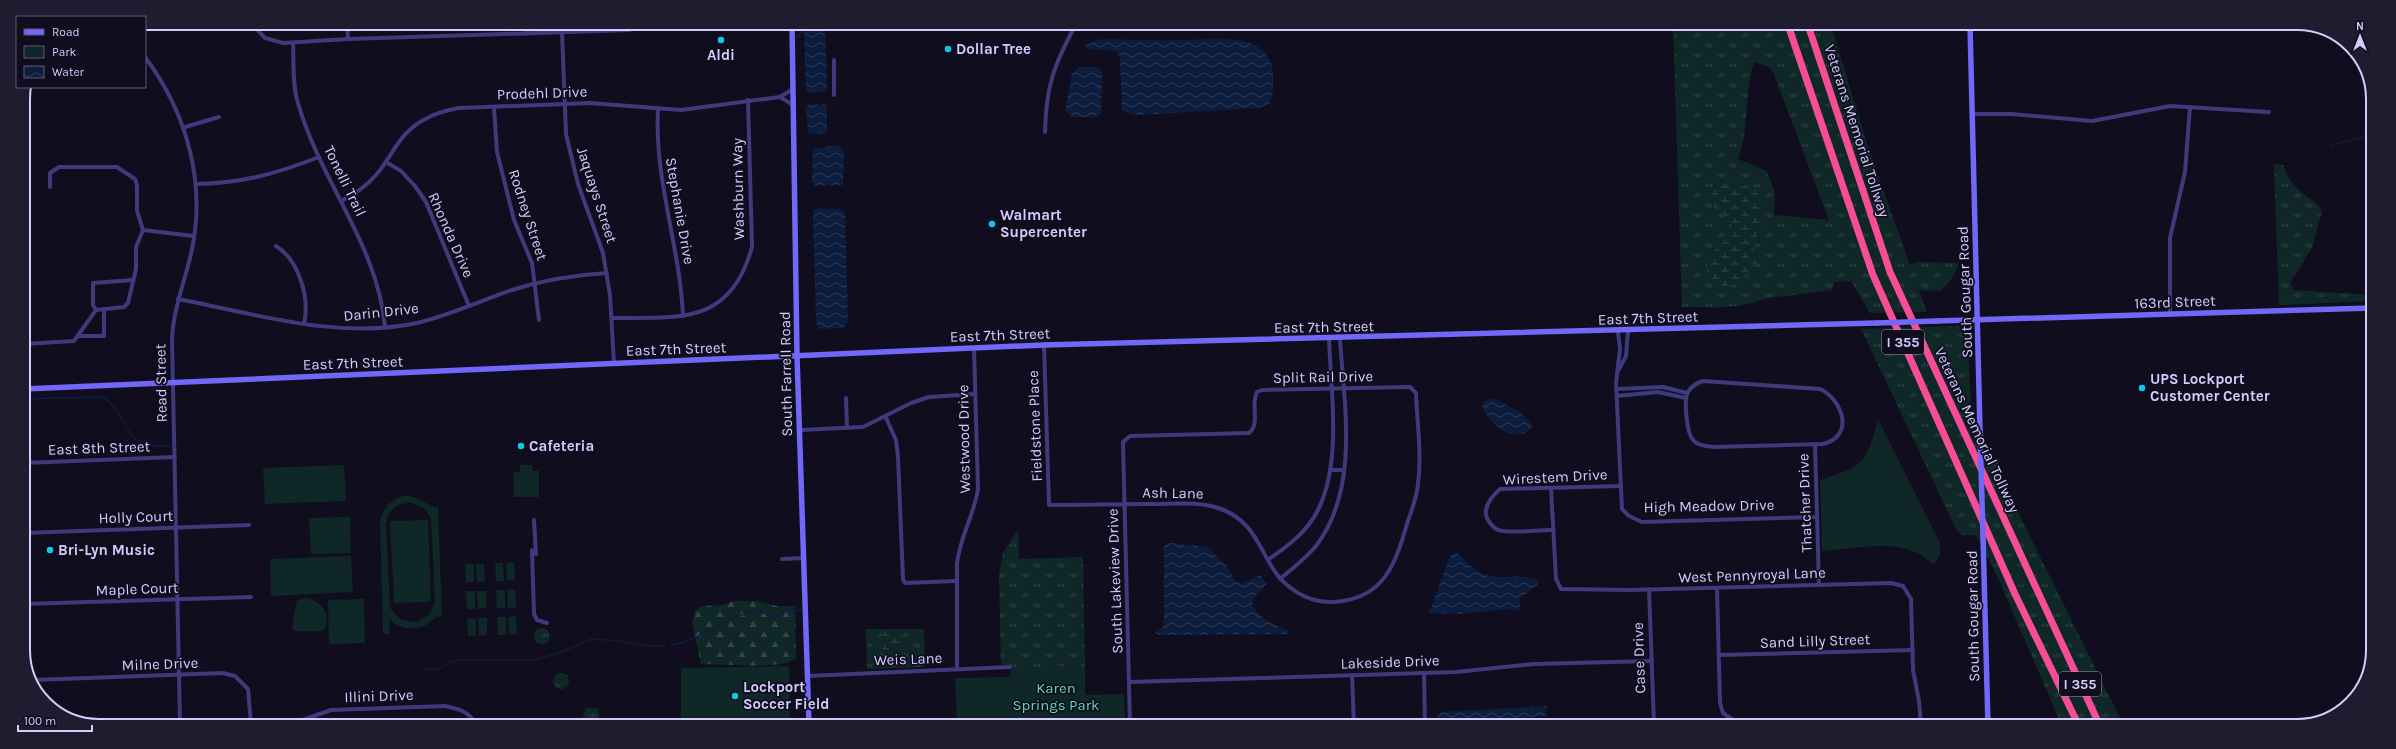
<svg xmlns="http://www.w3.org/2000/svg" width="2396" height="749" viewBox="0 0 2396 749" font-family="Karla,sans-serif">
<defs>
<pattern id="grass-tufts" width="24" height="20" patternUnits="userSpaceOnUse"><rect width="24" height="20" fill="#102727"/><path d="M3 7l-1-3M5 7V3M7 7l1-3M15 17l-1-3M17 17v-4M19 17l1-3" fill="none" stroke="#324547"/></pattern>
<pattern id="forest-firs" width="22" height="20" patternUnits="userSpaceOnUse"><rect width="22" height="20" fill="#102727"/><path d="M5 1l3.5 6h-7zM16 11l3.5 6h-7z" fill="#324547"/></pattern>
<pattern id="wetland-marsh" width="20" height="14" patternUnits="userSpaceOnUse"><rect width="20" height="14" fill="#102727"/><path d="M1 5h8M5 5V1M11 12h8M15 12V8" fill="none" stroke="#324547"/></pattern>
<pattern id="water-waves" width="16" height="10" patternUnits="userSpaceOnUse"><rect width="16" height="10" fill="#0d1d3d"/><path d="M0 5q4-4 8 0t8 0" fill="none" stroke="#2f3d5a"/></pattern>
</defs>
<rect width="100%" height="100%" fill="#100d1e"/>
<!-- grass -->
<g fill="url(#grass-tufts)" fill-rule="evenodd">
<path d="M 1673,25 L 1831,25 L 1867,144 L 1910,265 L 1916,262 L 1959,263 L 1952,279 L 1940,291 L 1919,290 L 1927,312 L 1870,313 L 1851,281 L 1835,282 L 1832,290 L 1763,299 C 1739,310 1709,307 1682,307 ZM 1754,62 L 1767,66 L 1773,72 L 1829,220 L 1774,215 L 1775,193 L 1767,171 L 1738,159 C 1750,128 1744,93 1754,62 Z"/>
<path d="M 2274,164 L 2283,165 C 2287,176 2292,184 2301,192 C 2309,199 2317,201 2322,211 L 2312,248 L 2290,283 L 2294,290 L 2371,295 L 2370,301 L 2279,305 Z"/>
<polygon points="1959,326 1968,335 1972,437 1987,462 1998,461 2000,476 2124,726 2062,726 1998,578 1976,535 1963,535 1957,531 1861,329"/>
<polygon points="1018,529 1019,559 1083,557 1085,668 1069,666 1001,669 999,574 1003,553"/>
<circle cx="542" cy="636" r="8"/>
<polygon points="866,629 924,629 925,667 867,669"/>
<circle cx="561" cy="681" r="8"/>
<polygon points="586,708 598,708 600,721 597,724 583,724 582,720"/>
</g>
<!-- forest -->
<path fill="url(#forest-firs)" d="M 732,601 L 756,601 L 777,606 L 795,606 L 796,659 C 781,670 721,664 701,664 L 692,622 L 695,611 L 701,606 L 725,605 Z"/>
<!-- wetland -->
<g fill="url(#wetland-marsh)">
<path d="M 1729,183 L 1753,187 L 1760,194 L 1762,228 C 1754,240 1752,249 1756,263 C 1743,278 1726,299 1707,279 C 1707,272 1707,261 1711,255 C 1719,244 1732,239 1731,223 L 1712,205 L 1711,192 L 1719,185 Z"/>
<polygon points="896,630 903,635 901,650 882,649 881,631"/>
</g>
<!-- park -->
<g fill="#102727" fill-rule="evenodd">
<path d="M 1878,419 L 1940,543 L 1940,556 L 1933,565 C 1906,535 1858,549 1822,551 L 1820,480 C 1864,465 1866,465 1878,419 Z"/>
<polygon points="344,465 346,501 265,504 263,468"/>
<polygon points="520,465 532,465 533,471 539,471 539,497 514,497 513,472 520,472"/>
<path d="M 403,496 C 421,495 427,508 438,507 L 442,617 L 436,617 C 422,632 404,632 389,619 L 390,634 L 383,634 L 380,521 C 383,508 391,500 403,496 ZM 409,502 L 424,508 L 431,518 L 435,603 L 430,614 L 416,622 L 401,620 L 390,608 L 386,526 C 387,512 395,504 409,502 Z"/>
<polygon points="350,517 351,553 311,554 309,518"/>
<polygon points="428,520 431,602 394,603 390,521"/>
<polygon points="351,556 353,592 271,596 270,559"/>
<polygon points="514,562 515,580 507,580 506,563"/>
<polygon points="495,563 503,563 504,581 496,581"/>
<polygon points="465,564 474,564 474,582 466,582"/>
<polygon points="476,564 484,564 485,581 477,582"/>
<polygon points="515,589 516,607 508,608 507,590"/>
<polygon points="496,590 505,590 505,608 497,608"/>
<polygon points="466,591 475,591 475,609 467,609"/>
<polygon points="477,591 486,591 486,608 478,609"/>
<path d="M 307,598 C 323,603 333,616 323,631 L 294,631 L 292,628 L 297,600 Z"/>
<polygon points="364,599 365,643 329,644 328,600"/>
<polygon points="516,616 517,634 509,635 508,617"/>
<polygon points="497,617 506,617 506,635 498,635"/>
<polygon points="476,618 476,636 468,636 467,619"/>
<polygon points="478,618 487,618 487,635 479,636"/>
<polygon points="789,666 790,724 681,724 681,668"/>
<polygon points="1069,666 1085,668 1085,695 1124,694 1125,725 957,724 955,678 1009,677 1012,668"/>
</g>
<!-- water -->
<g fill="url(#water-waves)">
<polygon points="804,24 825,24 827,89 824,92 809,93 806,90"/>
<path d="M 1101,39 C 1127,39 1152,41 1178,40 C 1210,40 1272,28 1273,76 C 1273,87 1274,96 1268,105 L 1258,108 L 1139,115 L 1131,114 L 1122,110 L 1120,60 L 1117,51 L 1086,49 L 1086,45 Z"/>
<polygon points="1079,67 1098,67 1102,72 1101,114 1094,117 1073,117 1065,111 1072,74"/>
<polygon points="824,104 827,108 827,133 808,134 806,107 809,105"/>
<polygon points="838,145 844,151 843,185 815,186 812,181 813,149"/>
<polygon points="819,208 840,209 845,213 848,322 843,328 819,329 816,322 813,214 814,210"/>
<path d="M 1488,399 L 1492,399 C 1507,405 1527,412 1532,428 C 1514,446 1488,423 1482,405 Z"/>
<path d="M 1169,543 L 1208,547 L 1226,565 L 1235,581 L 1241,584 L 1260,575 L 1267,584 L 1253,598 L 1252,605 C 1261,619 1273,625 1289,631 L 1289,634 L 1159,635 L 1155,633 L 1164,626 L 1164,546 Z"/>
<path d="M 1457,553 C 1467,562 1473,570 1486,575 C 1501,580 1527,573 1539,581 L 1537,585 L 1519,599 L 1521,611 L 1509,609 L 1460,614 L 1429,613 L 1449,559 L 1451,555 Z"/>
<polygon points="1547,706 1546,716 1525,718 1505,725 1438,725 1437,716 1441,712"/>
<polygon points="1304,719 1308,725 1179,725 1182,720"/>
</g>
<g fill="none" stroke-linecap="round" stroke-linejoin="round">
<!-- stream -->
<g stroke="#0d1d3d" stroke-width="1.5">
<polyline points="796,38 805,29"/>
<polyline points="2331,147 2334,144 2361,138 2373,128"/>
<path d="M 23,399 L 100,397 C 123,403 123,439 146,445 C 154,447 163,446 171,446"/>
<path d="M 670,645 C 702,641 727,616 758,610 L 773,618 L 791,609 L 803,612"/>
<polyline points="424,669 440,669 449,662 461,660 534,660 561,652 592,639 620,641 639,645 665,646"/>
</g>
<!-- street -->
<g stroke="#3f3a7b" stroke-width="4">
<polyline points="251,23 265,38 283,43 348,39 630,30"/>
<polyline points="347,23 348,39"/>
<polyline points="526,24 527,34"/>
<polyline points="562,32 566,134 578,184 603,253 610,295 614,364"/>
<path d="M 293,43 C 294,62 292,84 298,103 C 320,181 378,245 385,327"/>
<path d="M 145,57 C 187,113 207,184 191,254 C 184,284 173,310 172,340 L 180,723"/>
<polyline points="834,60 834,95"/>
<polyline points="780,97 793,89"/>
<polyline points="494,107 497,152 514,220 532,263 539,320"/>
<path d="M 658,109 C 654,180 680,246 683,316"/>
<polyline points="1973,114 2011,114 2092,121 2170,106 2269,112"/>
<polyline points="185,127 219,117"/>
<path d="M 1045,132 C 1046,85 1054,65 1076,24"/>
<polyline points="386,162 401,171 415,186 426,202 469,306"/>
<path d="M 196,184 C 242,183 276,174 319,157"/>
<polyline points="50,187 50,173 59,167 117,167 135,179 137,185 137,211 143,230"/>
<path d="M 341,201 C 354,194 366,187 376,175 C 385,165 391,153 399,142 C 413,122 435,112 459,108 L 590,103 L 681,110 L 780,97 L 793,105"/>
<polyline points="143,230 193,236"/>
<path d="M 276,246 C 299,260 310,298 304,324"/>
<path d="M 178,299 C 256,314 338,340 417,323 C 450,315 480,301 512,290 C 543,280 574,275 607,273"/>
<polyline points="96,310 93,305 93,283 133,280"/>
<polyline points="2170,314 2170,238 2185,172 2190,107"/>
<path d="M 612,318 C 680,317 730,326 752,247 L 748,100"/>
<polyline points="1618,332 1620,349 1616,383 1622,509 1629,516 1642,522 1817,517"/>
<polyline points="79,336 104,336 104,309"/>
<polyline points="23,344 74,341 96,310 124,307 128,303 136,269 136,247 143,230"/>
<path d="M 1044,345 L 1049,505 C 1084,505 1118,504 1152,504 C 1175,504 1199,501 1221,509 C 1263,524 1260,566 1291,588 C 1307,601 1328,605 1348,600 C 1387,592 1397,558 1407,524 C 1411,511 1417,498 1418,484 C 1422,454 1417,423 1416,393 L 1410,387 L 1262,390 L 1257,392 C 1250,405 1261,423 1249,433 L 1130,436 L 1123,442 L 1130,725"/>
<polyline points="1618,371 1626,356 1628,331"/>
<path d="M 1703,381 L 1820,389 C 1843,400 1855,436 1823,444 L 1713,447 C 1706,446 1698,446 1693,440 C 1687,434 1684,403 1687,394 C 1690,387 1697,383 1703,381 Z"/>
<polyline points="1617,389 1663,387 1687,393"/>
<polyline points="1617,396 1658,392 1686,398"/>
<polyline points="846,398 847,428"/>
<polyline points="886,418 896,440 898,457 903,579 905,583 956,581"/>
<polyline points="800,430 863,427 911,403 929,397 975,394"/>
<polyline points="1815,444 1819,585"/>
<polyline points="23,463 175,457"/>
<polyline points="1331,470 1344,470"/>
<polyline points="1551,488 1556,579 1561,589 1630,590 1891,583 1903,586 1911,599 1913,670 1919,701 1921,726"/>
<polyline points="534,520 536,554"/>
<path d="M 1553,530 C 1537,530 1519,533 1503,531 C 1498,531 1493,527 1490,523 C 1480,511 1490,498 1500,489 L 1621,486"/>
<polyline points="23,533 249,525"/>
<polyline points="532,550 534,614 537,620 547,623"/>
<polyline points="782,559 804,558"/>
<path d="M 1269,559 C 1288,546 1307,532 1318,510 C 1342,462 1331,391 1329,339"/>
<path d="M 1280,579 C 1293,568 1306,558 1316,546 C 1360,488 1344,406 1340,338"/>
<polyline points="1717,588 1720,703 1723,713 1736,722 1835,720 1867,725"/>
<polyline points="1649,589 1654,725"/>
<polyline points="23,604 251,597"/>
<polyline points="1719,655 1913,650"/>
<path d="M 957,669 L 957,563 C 960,537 974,515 978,489 L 974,348"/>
<polyline points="1424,673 1425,725"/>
<polyline points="1352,675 1354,725"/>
<polyline points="807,676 1010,667"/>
<polyline points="33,680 223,673 235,676 248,689 251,724"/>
<polyline points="1129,682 1456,672 1534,664 1650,661"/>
<path d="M 291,724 L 331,710 L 445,706 C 459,709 468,711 476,724"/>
</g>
<!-- secondary -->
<g stroke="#7167f8" stroke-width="5.5">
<polyline points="792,24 797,356 809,724"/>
<polyline points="1970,25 1980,431"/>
<polyline points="1936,321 2372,308"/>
<polyline points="23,389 1044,345 1877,323"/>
<polyline points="1983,536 1988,726"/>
</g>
<!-- highway -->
<g stroke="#f74d98" stroke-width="7">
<polyline points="1788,25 1873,275 2015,594 2079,726"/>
<polyline points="1808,25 1890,272 2100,726"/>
</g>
<!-- secondary-bridge -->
<g stroke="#7167f8" stroke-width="5.5">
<polyline points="1877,323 1936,321"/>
<polyline points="1980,431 1983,536"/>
</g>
</g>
<!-- markers -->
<g fill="#0bcbea" stroke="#100d1e" stroke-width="1.5">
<circle cx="721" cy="40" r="4"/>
<circle cx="948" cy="49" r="4"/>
<circle cx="992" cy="224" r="4"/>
<circle cx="2142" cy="388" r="4"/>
<circle cx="521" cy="446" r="4"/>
<circle cx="50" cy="550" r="4"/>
<circle cx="735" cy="696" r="4"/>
</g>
<g text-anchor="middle" stroke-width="3.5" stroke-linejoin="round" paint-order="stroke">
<!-- shield labels -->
<g fill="#100d1e" stroke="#9893ba" stroke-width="1">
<rect x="1882" y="330" width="42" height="24" rx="3"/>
<rect x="2059" y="672" width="42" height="24" rx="3"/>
</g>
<g font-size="14" font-weight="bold" fill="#d3ccfd">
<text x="1903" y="347">I 355</text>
<text x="2080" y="689">I 355</text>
</g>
<!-- poi labels -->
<g font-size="15" font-weight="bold" fill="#d3ccfd" stroke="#100d1e" text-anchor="start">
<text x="956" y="54">Dollar Tree</text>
<text x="721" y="60" text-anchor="middle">Aldi</text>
<text x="1000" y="220">Walmart<tspan x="1000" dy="17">Supercenter</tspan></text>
<text x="2150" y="384">UPS Lockport<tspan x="2150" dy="17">Customer Center</tspan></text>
<text x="529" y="451">Cafeteria</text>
<text x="58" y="555">Bri-Lyn Music</text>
<text x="743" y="692">Lockport<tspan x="743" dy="17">Soccer Field</tspan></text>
</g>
<!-- street labels -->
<g font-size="15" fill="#d3ccfd" stroke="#100d1e">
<text transform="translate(542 93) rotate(-2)" y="5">Prodehl Drive</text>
<text transform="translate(1857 131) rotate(72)" y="5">Veterans Memorial Tollway</text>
<text transform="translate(345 181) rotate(64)" y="5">Tonelli Trail</text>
<text transform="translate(738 189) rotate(-91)" y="5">Washburn Way</text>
<text transform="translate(597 195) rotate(72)" y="5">Jaquays Street</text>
<text transform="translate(680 211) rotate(80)" y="5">Stephanie Drive</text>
<text transform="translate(528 215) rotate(72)" y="5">Rodney Street</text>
<text transform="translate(451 235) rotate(66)" y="5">Rhonda Drive</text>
<text transform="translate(1965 292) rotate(-92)" y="5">South Gougar Road</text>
<text transform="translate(2175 302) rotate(-2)" y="5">163rd Street</text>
<text transform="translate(381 312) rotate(-6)" y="5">Darin Drive</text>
<text transform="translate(1648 318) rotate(-2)" y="5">East 7th Street</text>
<text transform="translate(1324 327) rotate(-1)" y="5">East 7th Street</text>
<text transform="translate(1000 335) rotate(-2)" y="5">East 7th Street</text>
<text transform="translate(676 349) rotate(-2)" y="5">East 7th Street</text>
<text transform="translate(353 363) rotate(-2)" y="5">East 7th Street</text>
<text transform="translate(786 374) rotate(-91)" y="5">South Farrell Road</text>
<text transform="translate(1323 377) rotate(-1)" y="5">Split Rail Drive</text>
<text transform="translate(161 383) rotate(-91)" y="5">Read Street</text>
<text transform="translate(1035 426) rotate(-92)" y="5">Fieldstone Place</text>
<text transform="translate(1977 430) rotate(65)" y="5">Veterans Memorial Tollway</text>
<text transform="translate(964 439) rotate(-91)" y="5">Westwood Drive</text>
<text transform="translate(99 448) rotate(-2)" y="5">East 8th Street</text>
<text transform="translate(1555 477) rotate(-3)" y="5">Wirestem Drive</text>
<text transform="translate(1173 493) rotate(1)" y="5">Ash Lane</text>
<text transform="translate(1805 503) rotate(-92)" y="5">Thatcher Drive</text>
<text transform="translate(1709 506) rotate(-1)" y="5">High Meadow Drive</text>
<text transform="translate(136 517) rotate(-2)" y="5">Holly Court</text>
<text transform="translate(1752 575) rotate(-2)" y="5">West Pennyroyal Lane</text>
<text transform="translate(1115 581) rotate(-92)" y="5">South Lakeview Drive</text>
<text transform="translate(137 589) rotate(-2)" y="5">Maple Court</text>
<text transform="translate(1973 616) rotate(-91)" y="5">South Gougar Road</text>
<text transform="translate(1815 641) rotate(-2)" y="5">Sand Lilly Street</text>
<text transform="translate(1639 658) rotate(-92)" y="5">Case Drive</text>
<text transform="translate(908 659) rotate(-2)" y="5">Weis Lane</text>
<text transform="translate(1390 662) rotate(-2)" y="5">Lakeside Drive</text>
<text transform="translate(160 664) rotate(-2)" y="5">Milne Drive</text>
<text transform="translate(379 696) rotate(-2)" y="5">Illini Drive</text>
</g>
<!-- park labels -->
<g font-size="15" fill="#5cd8be" stroke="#100d1e">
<text x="1056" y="693">Karen<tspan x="1056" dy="17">Springs Park</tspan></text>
</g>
</g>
<!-- crop -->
<path d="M0 0H2396V749H0ZM99 30H2297A69 69 0 0 1 2366 99V650A69 69 0 0 1 2297 719H99A69 69 0 0 1 30 650V99A69 69 0 0 1 99 30Z" fill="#201c30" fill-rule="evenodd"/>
<path fill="none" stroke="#d3ccfd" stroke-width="2" d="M99 30H2297A69 69 0 0 1 2366 99V650A69 69 0 0 1 2297 719H99A69 69 0 0 1 30 650V99A69 69 0 0 1 99 30Z"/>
<!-- legend -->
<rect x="16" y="16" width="130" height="72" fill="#100d1e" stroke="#5e5977"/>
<rect x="24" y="29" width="20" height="6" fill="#7167f8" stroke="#5e5977"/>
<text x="52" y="36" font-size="12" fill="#d3ccfd">Road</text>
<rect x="24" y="46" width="20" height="12" fill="#102727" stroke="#5e5977"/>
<text x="52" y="56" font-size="12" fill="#d3ccfd">Park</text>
<rect x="24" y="66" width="20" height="12" fill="url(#water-waves)" stroke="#5e5977"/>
<text x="52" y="76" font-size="12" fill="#d3ccfd">Water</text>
<!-- north arrow -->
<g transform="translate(2360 36)" stroke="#100d1e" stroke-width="3" paint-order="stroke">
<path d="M0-3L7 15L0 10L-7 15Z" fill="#d3ccfd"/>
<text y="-6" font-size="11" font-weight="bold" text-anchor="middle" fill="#d3ccfd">N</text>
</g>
<!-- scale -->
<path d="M18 725v6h74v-6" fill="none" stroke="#d3ccfd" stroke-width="2"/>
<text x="24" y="725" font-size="12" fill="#d3ccfd" stroke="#100d1e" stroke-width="3" paint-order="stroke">100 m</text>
</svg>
